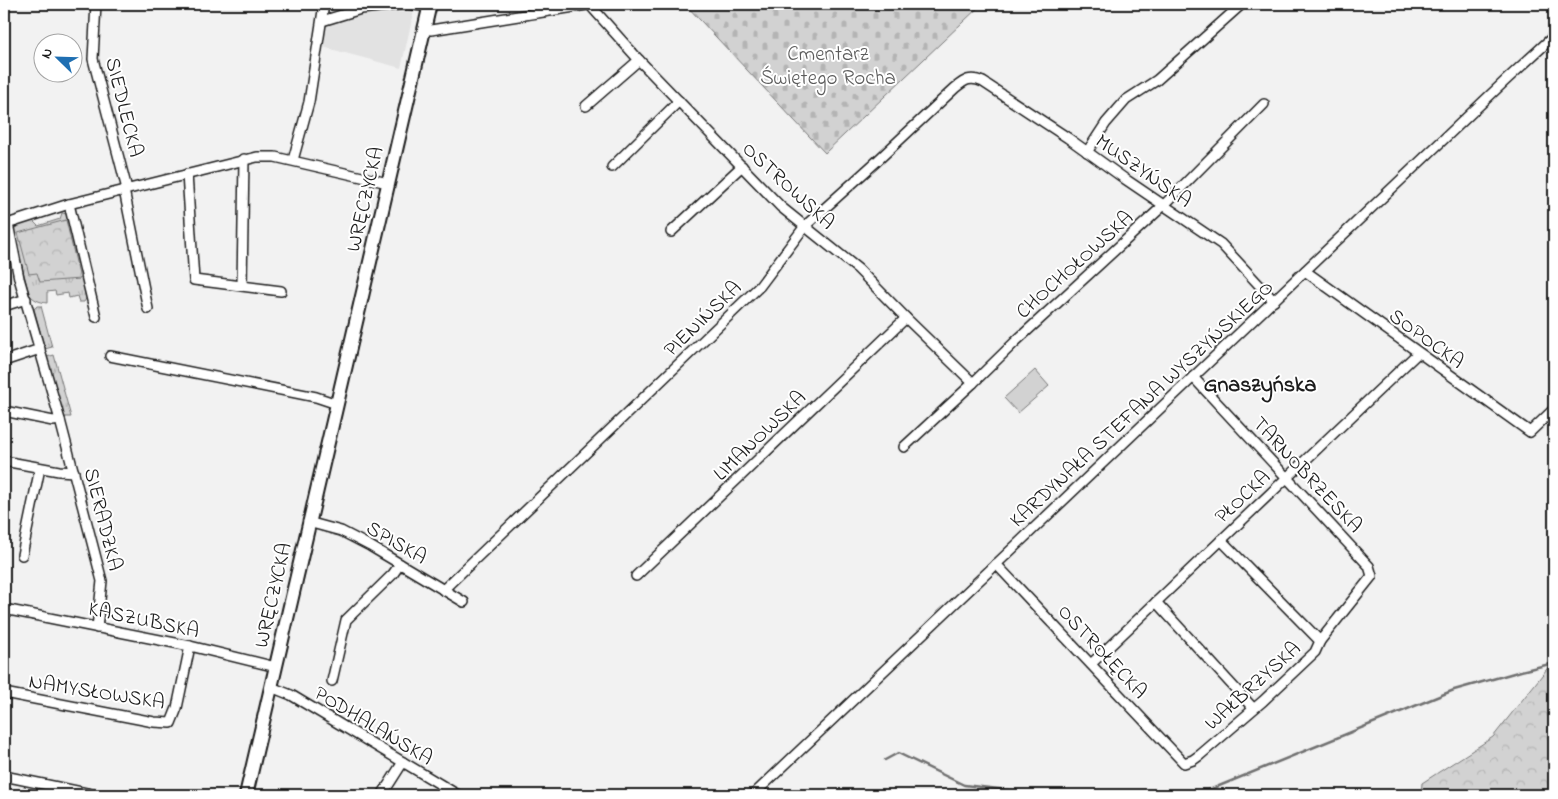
<svg xmlns="http://www.w3.org/2000/svg" width="1558" height="799" viewBox="0 0 1558 799" font-family="'Indie Flower',sans-serif">
<defs>
<pattern id="grass-tufts" width="24" height="20" patternUnits="userSpaceOnUse" patternTransform="scale(1.25)"><rect width="24" height="20" fill="#d2d2d2"/><path d="M3 7l-1-3M5 7V3M7 7l1-3M15 17l-1-3M17 17v-4M19 17l1-3" fill="none" stroke="#b4b4b4"/></pattern>
<pattern id="forest-crowns" width="20" height="18" patternUnits="userSpaceOnUse" patternTransform="scale(1.25)"><rect width="20" height="18" fill="#d2d2d2"/><path d="M2 6a3 3 0 1 1 6 0M12 15a3 3 0 1 1 6 0" fill="none" stroke="#b4b4b4"/></pattern>
<pattern id="cemetery-stones" width="16" height="16" patternUnits="userSpaceOnUse" patternTransform="scale(1.25)"><rect width="16" height="16" fill="#d2d2d2"/><path d="M2 7V4a2 2 0 0 1 4 0v3zM10 15v-3a2 2 0 0 1 4 0v3z" fill="#b4b4b4"/></pattern>
</defs>
<rect width="100%" height="100%" fill="#f2f2f2"/>
<filter id="ink" filterUnits="userSpaceOnUse"><feTurbulence type="fractalNoise" baseFrequency=".02" numOctaves="2"/><feDisplacementMap in="SourceGraphic" scale="10" xChannelSelector="R" yChannelSelector="G"/><feConvolveMatrix kernelMatrix="1 2 1 2 8 2 1 2 1" color-interpolation-filters="sRGB"/></filter>
<g filter="url(#ink)">
<!-- built -->
<polygon fill="#e2e2e2" points="414,11 401,68 323,47 326,22 359,12"/>
<!-- grass -->
<g fill="url(#grass-tufts)" stroke="#777">
<path d="M 62,213 L 67,214 L 87,297 L 84,302 L 79,302 L 77,296 L 69,298 L 68,293 L 56,295 L 55,291 L 47,292 L 47,303 C 39,302 34,300 29,294 L 14,235 C 13,224 23,223 32,220 L 38,226 L 60,219 Z"/>
<polygon points="37,306 41,306 52,347 45,349 34,309"/>
<polygon points="54,355 71,417 63,417 47,357"/>
</g>
<!-- forest -->
<g fill="url(#forest-crowns)" stroke="#777">
<polygon points="66,220 80,279 40,282 37,273 29,274 18,233"/>
<polygon points="1554,660 1554,795 1421,795 1422,783 1493,737"/>
</g>
<!-- cemetery -->
<polygon fill="url(#cemetery-stones)" stroke="#777" points="685,4 982,4 825,153"/>
<!-- pitch -->
<polygon fill="#d2d2d2" stroke="#777" points="1035,370 1049,386 1018,413 1004,398"/>
<g fill="none" stroke-linecap="round" stroke-linejoin="round">
<!-- stream -->
<g stroke="#707070" stroke-width="2.5">
<polyline points="885,760 898,753 964,785 1016,791 1031,795 1047,795"/>
<polyline points="1197,795 1454,690 1521,671 1554,663"/>
</g>
<defs>
<g id="minor">
<polyline points="96,4 93,59 127,189"/>
<polyline points="408,4 429,7"/>
<polyline points="589,4 639,60 781,207 858,269 906,318 973,383"/>
<polyline points="322,21 361,9 407,4"/>
<polyline points="424,29 431,30 593,4"/>
<polyline points="586,106 639,60"/>
<polyline points="1087,152 1106,123 1126,100 1157,80 1242,4"/>
<polyline points="293,160 309,102 324,4"/>
<polyline points="612,167 679,101"/>
<polyline points="187,174 194,280 281,291"/>
<polyline points="124,190 148,309"/>
<polyline points="69,204 96,317"/>
<polyline points="8,224 19,278 60,420 102,581 97,628"/>
<polyline points="4,225 69,204 257,157 275,157 388,183"/>
<polyline points="671,232 742,166"/>
<polyline points="1305,271 1530,432 1554,409"/>
<polyline points="242,286 244,159"/>
<polyline points="4,306 26,299"/>
<polyline points="110,356 316,397 337,404"/>
<polyline points="4,361 40,349"/>
<polyline points="4,411 53,421 60,420"/>
<polyline points="904,447 973,383 1015,342 1164,205 1264,104"/>
<polyline points="4,461 59,471 74,472"/>
<polyline points="308,522 341,531 370,546 464,602"/>
<polyline points="1221,540 1320,641"/>
<polyline points="22,555 40,468"/>
<polyline points="996,564 1184,763 1193,760 1200,755 1263,701 1315,652 1320,641 1372,576 1369,566 1193,377"/>
<polyline points="636,576 906,318"/>
<path d="M 443,590 L 760,286 L 805,226 L 876,162 L 955,88 C 965,80 970,76 983,82 L 1068,138 L 1125,179 L 1221,244 L 1274,301"/>
<polyline points="1156,602 1253,708"/>
<polyline points="4,609 190,646 276,667"/>
<polyline points="1091,664 1418,353"/>
<polyline points="332,681 346,620 393,574 400,564"/>
<polyline points="271,687 291,695 458,795"/>
<polyline points="4,693 154,722 171,723 177,708 190,646"/>
<polyline points="4,776 96,795"/>
<polyline points="382,795 403,762"/>
<polyline points="753,795 1505,81 1554,36"/>
</g>
<polyline id="secondary" points="246,795 430,4"/>
</defs>
<!-- minor casing -->
<use href="#minor" stroke="#1c1c1c" stroke-width="12"/>
<!-- secondary casing -->
<use href="#secondary" stroke="#1c1c1c" stroke-width="16"/>
<!-- minor -->
<use href="#minor" stroke="#fff" stroke-width="9"/>
<!-- secondary -->
<use href="#secondary" stroke="#fff" stroke-width="12"/>
</g>
</g>
<g text-anchor="middle" stroke-width="4" stroke-linejoin="round" paint-order="stroke">
<!-- park labels -->
<g font-size="21" fill="#5c5c5c" stroke="#fff">
<text x="828" y="60">Cmentarz<tspan x="828" dy="24">Świętego Rocha</tspan></text>
</g>
<!-- street labels -->
<g font-size="21" fill="#1c1c1c" stroke="#fff">
<text transform="translate(125 107) rotate(76)" y="7">SIEDLECKA</text>
<text transform="translate(1144 170) rotate(35)" y="7">MUSZYŃSKA</text>
<text transform="translate(789 185) rotate(43)" y="7">OSTROWSKA</text>
<text transform="translate(364 199) rotate(-77)" y="7">WRĘCZYCKA</text>
<text transform="translate(1074 264) rotate(-42)" y="7">CHOCHOŁOWSKA</text>
<text transform="translate(702 318) rotate(-44)" y="7">PIENIŃSKA</text>
<text transform="translate(1427 338) rotate(36)" y="7">SOPOCKA</text>
<text transform="translate(1141 403) rotate(-43)" y="7">KARDYNAŁA STEFANA WYSZYŃSKIEGO</text>
<text transform="translate(759 435) rotate(-44)" y="7">LIMANOWSKA</text>
<text transform="translate(1308 474) rotate(47)" y="7">TARNOBRZESKA</text>
<text transform="translate(1242 496) rotate(-43)" y="7">PŁOCKA</text>
<text transform="translate(104 519) rotate(76)" y="7">SIERADZKA</text>
<text transform="translate(397 542) rotate(30)" y="7">SPISKA</text>
<text transform="translate(272 595) rotate(-77)" y="7">WRĘCZYCKA</text>
<text transform="translate(144 619) rotate(12)" y="7">KASZUBSKA</text>
<text transform="translate(1103 651) rotate(47)" y="7">OSTROŁĘCKA</text>
<text transform="translate(1252 685) rotate(-42)" y="7">WAŁBRZYSKA</text>
<text transform="translate(97 691) rotate(9)" y="7">NAMYSŁOWSKA</text>
<text transform="translate(374 725) rotate(31)" y="7">PODHALAŃSKA</text>
</g>
<!-- neighbourhood labels -->
<g font-size="22" font-weight="bold" fill="#1c1c1c" stroke="#fff">
<text x="1260" y="391">Gnaszyńska</text>
</g>
</g>
<!-- margin -->
<rect width="1558" height="799" fill="none" stroke="#fff" stroke-width="20"/>
<rect x="10" y="10" width="1538" height="779" fill="none" stroke="#1c1c1c" stroke-width="2" filter="url(#ink)"/>
<!-- north arrow -->
<g transform="translate(58 58) rotate(293)"><circle r="24" fill="#ffffff" stroke="#a4a4a4"/>
<path d="M0-4L9 19L0 12L-9 19Z" fill="#1f6fb2"/>
<text y="-8" font-size="14" font-weight="bold" text-anchor="middle" fill="#1c1c1c">N</text>
</g>
</svg>
